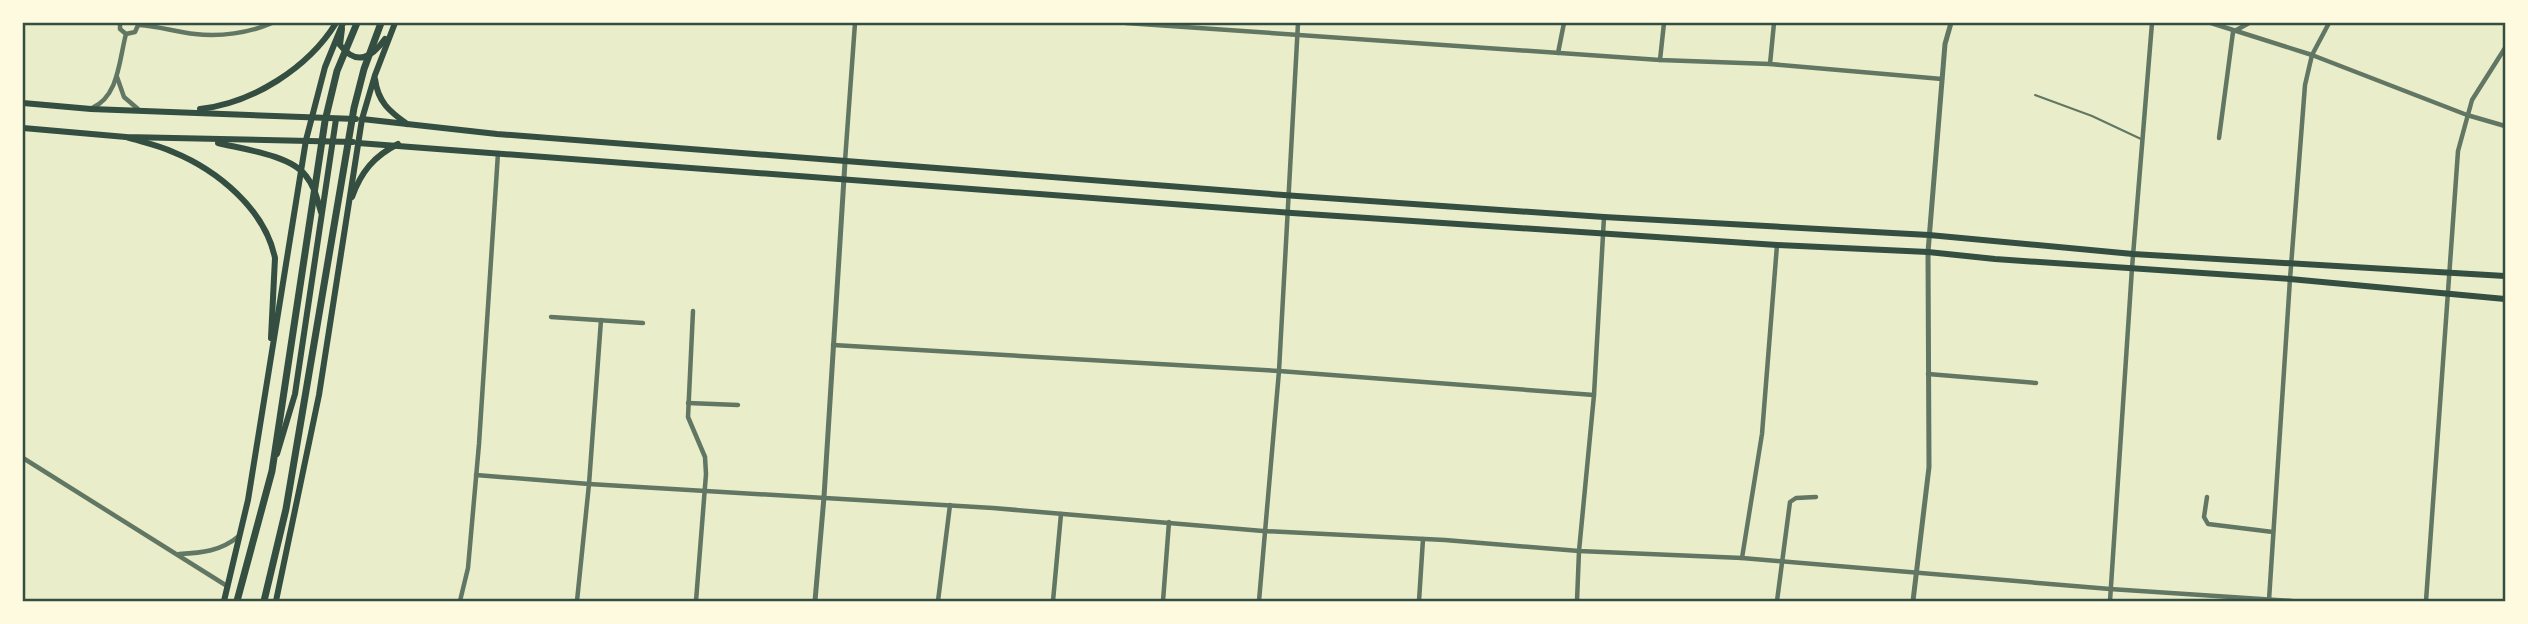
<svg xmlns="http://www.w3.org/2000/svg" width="2528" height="624" viewBox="0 0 2528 624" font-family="'Space Grotesk',sans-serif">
<rect width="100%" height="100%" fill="#e9edc9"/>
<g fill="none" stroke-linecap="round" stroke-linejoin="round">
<!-- service -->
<polyline stroke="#617663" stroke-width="2" points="2035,95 2092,116 2141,139"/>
<!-- minor -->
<g stroke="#617663" stroke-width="4.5">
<polyline points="120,23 120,29 126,34 135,32 139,23"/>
<polyline points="1126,23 1660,60 1770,64 1942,79"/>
<polyline points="2211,23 2312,55 2467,115 2505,126"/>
<path d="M 139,25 C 158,26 176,32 195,34 C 220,37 249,33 272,23"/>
<polyline points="1558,53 1564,23"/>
<polyline points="1660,60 1664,23"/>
<polyline points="1770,64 1774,23"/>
<polyline points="117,77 124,97 138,109"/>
<path d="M 92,108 C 119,96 119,60 126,34"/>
<polyline points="2219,138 2233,32 2249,23"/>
<polyline points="845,161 855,23"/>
<polyline points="693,311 688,417 705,457 706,474 696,601"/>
<polyline points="551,317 643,323"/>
<polyline points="833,345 1279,371 1594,395"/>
<polyline points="1928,374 2036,383"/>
<polyline points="688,403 738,405"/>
<polyline points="23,458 227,586"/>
<polyline points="476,475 589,484 993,508 1263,531 1445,540 1579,551 1742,558 2110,589 2292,601"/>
<polyline points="2207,497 2204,517 2208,524 2273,532"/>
<path d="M 179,554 C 202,553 221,551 239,536"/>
<polyline points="1742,558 1762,434 1777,245"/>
<polyline points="2269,600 2290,279 2305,85 2312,55 2329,23"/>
<polyline points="460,601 468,568 479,444 498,153"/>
<polyline points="577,601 589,484 601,320"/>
<polyline points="938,601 950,505"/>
<polyline points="1053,601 1061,514"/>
<polyline points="1163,601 1169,522"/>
<polyline points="1259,601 1279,371 1298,23"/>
<polyline points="1419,601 1423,539"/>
<polyline points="1577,601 1579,551 1594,395 1604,217"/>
<polyline points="1777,601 1790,502 1796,498 1816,497"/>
<polyline points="2110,601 2132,268 2152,23"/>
<polyline points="2426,601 2458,151 2472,100 2505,48"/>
</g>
<!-- tertiary -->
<g stroke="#617663" stroke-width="5">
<polyline points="815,601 824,497 845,162"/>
<polyline points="1913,601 1929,467 1928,252 1945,44 1951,23"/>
</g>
<!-- secondary -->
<g stroke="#344e41" stroke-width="6">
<polyline points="362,119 497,134 1297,196 1604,217 1929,235 2133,254 2505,276"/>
<polyline points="358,143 1292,213 1777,245 1928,252 1995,259 2290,279 2505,299"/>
</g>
<!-- primary -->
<g stroke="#344e41" stroke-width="6">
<path d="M 342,29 L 340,45 C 357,67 372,57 385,39"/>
<path d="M 375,79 C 378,102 389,111 407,124"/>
<polyline points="23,103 91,109 356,119"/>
<path d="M 200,109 C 253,103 308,68 336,23"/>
<polyline points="23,128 126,137 353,142"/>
<path d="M 126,137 C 142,142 158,145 173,152 C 217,170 265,209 275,258 L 271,338"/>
<path d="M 218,143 C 242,149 291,155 306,176 C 315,187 317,199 321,212"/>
<path d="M 352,197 C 361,172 374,156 398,144"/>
<polyline points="277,454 295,394 336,119"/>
<polyline points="224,601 248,500 306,140 325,67 343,23"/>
<polyline points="276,601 319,395 362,119 375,75 395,23"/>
</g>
<!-- trunk -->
<g stroke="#344e41" stroke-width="7">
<polyline points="237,601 272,471 325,121 337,71 357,23"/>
<polyline points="264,601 286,509 354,108 364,69 381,23"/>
</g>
</g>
<!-- border -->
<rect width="2528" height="624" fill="none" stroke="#fefae0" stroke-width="49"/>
<rect x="24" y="24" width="2480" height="576" fill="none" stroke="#344e41" stroke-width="2.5"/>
</svg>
